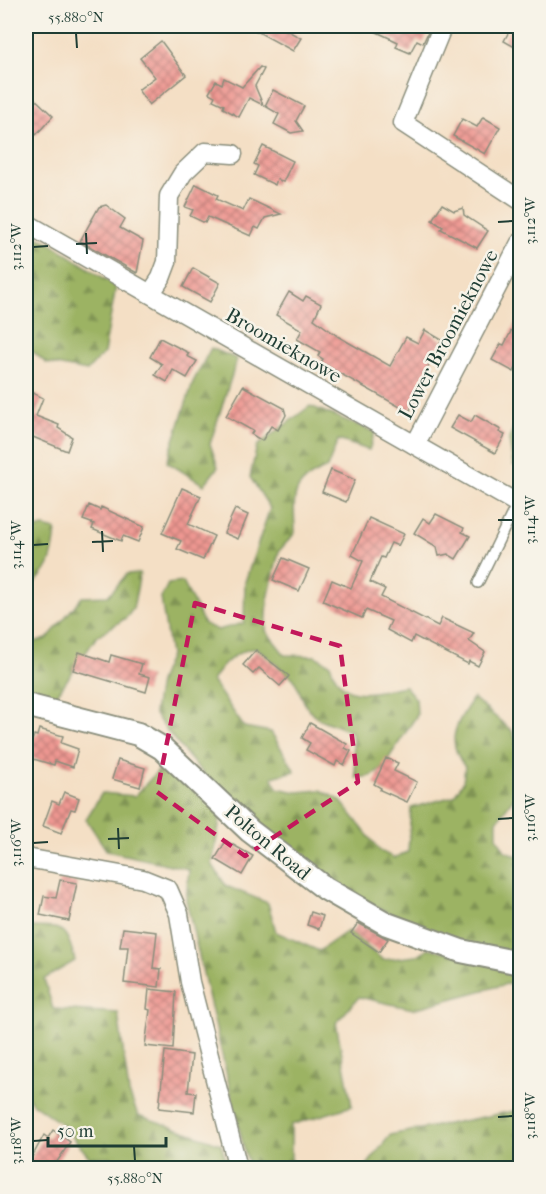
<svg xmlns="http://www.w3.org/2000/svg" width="546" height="1194" viewBox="0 0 546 1194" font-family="'IM FELL French Canon',serif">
<defs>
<pattern id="forest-firs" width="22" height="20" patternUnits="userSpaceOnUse" patternTransform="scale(1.5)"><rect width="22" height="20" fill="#9cb364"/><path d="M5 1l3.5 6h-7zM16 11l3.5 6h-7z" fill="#7f9353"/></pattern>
<pattern id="building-cross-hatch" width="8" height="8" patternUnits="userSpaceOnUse" patternTransform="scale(1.5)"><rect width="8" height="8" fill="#ee9791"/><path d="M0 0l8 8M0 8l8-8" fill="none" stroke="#c07c77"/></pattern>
</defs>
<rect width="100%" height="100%" fill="#f7f3e8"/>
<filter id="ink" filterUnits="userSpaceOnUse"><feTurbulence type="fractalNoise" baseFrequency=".0167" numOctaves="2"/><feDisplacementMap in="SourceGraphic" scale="12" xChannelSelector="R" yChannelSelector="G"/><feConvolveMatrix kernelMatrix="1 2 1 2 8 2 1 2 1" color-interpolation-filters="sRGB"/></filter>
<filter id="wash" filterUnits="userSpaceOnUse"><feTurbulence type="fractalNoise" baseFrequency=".008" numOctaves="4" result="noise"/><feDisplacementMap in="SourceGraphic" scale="24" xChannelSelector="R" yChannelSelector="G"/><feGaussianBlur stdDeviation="1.35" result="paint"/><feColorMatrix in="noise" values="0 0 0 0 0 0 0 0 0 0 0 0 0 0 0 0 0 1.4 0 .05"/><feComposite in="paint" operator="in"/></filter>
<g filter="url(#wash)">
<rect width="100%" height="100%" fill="#f4dfc5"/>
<!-- forest -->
<g fill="url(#forest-firs)" stroke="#5e784c" stroke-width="1.5">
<polygon points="26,233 49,242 116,286 104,353 87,371 46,363 29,348 33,308 30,279 26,276"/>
<polygon points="211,348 237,359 210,444 218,467 204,485 167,462 193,382"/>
<path d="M 310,406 L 375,432 L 369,450 L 338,440 L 327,468 C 289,484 294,496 295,533 L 279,551 L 268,599 L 266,631 L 285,655 L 315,656 L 330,664 C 343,705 371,692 405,686 L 416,699 L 417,715 L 383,767 L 371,776 L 356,778 L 352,732 L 317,718 L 306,706 L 294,679 L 257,648 C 237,650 222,664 212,681 L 244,727 L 271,732 L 295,771 L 272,777 L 277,788 L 297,792 L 321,790 L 340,800 L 380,851 L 394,858 L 408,852 L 411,808 L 454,796 L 463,782 L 465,767 C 444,739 457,724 473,698 L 512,731 L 520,751 L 520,789 L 497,821 L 497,837 L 505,851 L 520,857 L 520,956 C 507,954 493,953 480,950 C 354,911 230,820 154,713 L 159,682 L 170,655 L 161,598 L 168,584 L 183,582 L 204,624 L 218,630 L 244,623 L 245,582 L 270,508 L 250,477 L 257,446 Z"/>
<polygon points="520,412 520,466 513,465 509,439"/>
<path d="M 43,527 L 56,530 C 53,560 50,572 26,590 L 26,537 L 30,531 Z"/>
<polygon points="140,573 133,609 126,618 97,636 54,699 26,693 26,644 47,639 82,597 108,596 127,574"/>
<polygon points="163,765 221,814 212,864 226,886 268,903 276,932 319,951 348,931 383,960 416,956 429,948 520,969 520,984 514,982 413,1009 359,997 336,1023 352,1106 291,1125 291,1168 251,1168 245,1153 186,900 189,869 107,851 86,819 102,793 135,796"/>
<path d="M 26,927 C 61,928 66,923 75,961 L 44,979 L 53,1009 L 118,1013 L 129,1093 L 138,1115 L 221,1144 L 228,1168 L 138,1168 L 109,1157 L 89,1157 L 63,1125 L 32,1103 L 26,1094 Z"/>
<polygon points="520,1110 520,1168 365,1168 390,1135"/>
</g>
<g id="blocks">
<!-- building -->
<g fill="url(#building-cross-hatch)">
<polygon points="247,26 279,26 301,38 293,51"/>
<polygon points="364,26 431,26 423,43 417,40 410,53 396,47 398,42"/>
<polygon points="512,26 520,31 520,50 504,41"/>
<polygon points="161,41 186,75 149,105 138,90 155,77 140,58"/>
<polygon points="260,67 264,69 255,86 263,105 249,98 239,117 223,108 224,105 213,100 215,96 209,93 216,81 222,84 224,78 242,87"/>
<polygon points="26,90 53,116 36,135 33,132 26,140"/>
<polygon points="273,90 304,106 296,121 303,131 291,133 274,124 279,114 265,106"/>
<polygon points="483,117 500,127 485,154 453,136 462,119 477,127"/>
<polygon points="263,146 293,161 283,182 277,179 275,185 254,175 258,166 254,164"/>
<polygon points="196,184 218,195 216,199 243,211 249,199 281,214 265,218 259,229 255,227 251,236 208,217 205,223 190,216 193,210 185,207"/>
<polygon points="442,204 454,211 463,208 464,215 488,231 477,248 441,229 443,227 432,220"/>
<polygon points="106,205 125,219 120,228 143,241 137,273 80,241 99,207"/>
<polygon points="193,268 220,283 210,302 183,287"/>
<polygon points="289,292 303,301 306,296 321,304 314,319 339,337 390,366 406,337 418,343 425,330 442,340 419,384 423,386 409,412 321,363 323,359 318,356 320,352 297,339 302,330 276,315"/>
<polygon points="520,314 520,359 514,372 492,360 501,344 504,345"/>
<polygon points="160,338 189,353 187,356 197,361 187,378 173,370 167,382 155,375 162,364 150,357"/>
<polygon points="243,386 284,408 286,415 278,430 271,426 262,441 251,434 253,431 226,416"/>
<polygon points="26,390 43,398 36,416 59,425 58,428 72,437 67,451 28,435 26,439"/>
<polygon points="458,415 471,422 475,415 501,430 499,432 505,435 495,453 450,428"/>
<polygon points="331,470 355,480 346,502 322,492"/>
<polygon points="182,488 201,496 188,524 214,536 203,560 177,549 181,541 162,533"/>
<polygon points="89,505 100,510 101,507 144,527 138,542 123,536 121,541 92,529 94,524 83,520"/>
<polygon points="235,509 248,515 238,539 224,533"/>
<polygon points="436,514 464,528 462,532 470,536 456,559 448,554 439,556 437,547 414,533 423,518 430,523"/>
<polygon points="369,518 404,534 398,546 391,543 384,558 381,557 370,582 385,589 381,597 438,626 442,618 474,633 469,641 485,652 478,666 469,661 468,664 414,636 411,643 387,630 391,621 366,610 362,618 323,601 332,580 351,588 363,561 352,555"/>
<polygon points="283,558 309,569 299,591 273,580"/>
<polygon points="256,650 289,676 280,686 259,668 253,674 243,665"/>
<polygon points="79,652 109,662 111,655 142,664 139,674 150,677 146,692 73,670"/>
<polygon points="310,723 347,744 345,748 351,751 344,765 337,761 335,766 306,750 310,743 302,738"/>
<polygon points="39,729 63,736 61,743 78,749 73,767 55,761 54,765 30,758 31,754 28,753 34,735 37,736"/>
<polygon points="386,758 398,763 394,771 417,782 407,802 380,790 381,788 374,784"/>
<polygon points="118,760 145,768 140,787 112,779"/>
<polygon points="64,792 79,798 75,810 71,809 61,833 43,826 52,801 59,804"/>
<polygon points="226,841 253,856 242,875 215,859"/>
<polygon points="60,880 77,883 69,921 40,915 44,896 56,898"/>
<polygon points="311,912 323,916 319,929 307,925"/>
<polygon points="358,923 388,939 379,952 351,933"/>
<polygon points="123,928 157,932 153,968 161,969 159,987 124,983 128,947 120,947"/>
<polygon points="149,989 176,992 173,1049 145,1046 150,1010 147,1009"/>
<polygon points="165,1051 192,1055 188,1092 196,1093 194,1112 159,1108"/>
<polygon points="53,1130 70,1142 53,1168 26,1168 44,1135 48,1138"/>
</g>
</g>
</g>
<g filter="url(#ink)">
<use href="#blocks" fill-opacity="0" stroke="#8a8e7c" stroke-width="1.5"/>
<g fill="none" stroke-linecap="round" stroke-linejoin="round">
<defs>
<polyline id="service" points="478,583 517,503"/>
<g id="minor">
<polyline points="441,30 403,123 520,200"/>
<polyline points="26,223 520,505"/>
<polyline points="151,293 161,278 167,262 169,196 183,173 205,152 233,154"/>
<polyline points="415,445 520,243"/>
<polyline points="26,858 143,879 168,889 179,914 190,982 238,1168"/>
</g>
<polyline id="tertiary" points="26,705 138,734 162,748 250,831 326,889 387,924 461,951 520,963"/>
</defs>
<!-- service casing -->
<use href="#service" stroke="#8a8e7c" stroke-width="12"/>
<!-- minor casing -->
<use href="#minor" stroke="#8a8e7c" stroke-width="21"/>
<!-- tertiary casing -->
<use href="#tertiary" stroke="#8a8e7c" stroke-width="26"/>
<!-- service -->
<use href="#service" stroke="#fff" stroke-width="9"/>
<!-- minor -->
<use href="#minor" stroke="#fff" stroke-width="18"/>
<!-- tertiary -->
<use href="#tertiary" stroke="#fff" stroke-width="22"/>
</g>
</g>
<!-- marked area -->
<path fill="none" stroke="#c2185b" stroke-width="4.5" stroke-dasharray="12 8" stroke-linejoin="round" d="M 195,603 L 340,646 L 358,782 L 245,856 L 157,792 Z"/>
<!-- ticks -->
<path fill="none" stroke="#1f3d34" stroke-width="2" d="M 76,33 L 77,48M 498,222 L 513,221M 86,233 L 87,254M 76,244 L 97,243M 33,247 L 48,246M 498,520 L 513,520M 102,531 L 103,552M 92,542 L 113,541M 33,545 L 48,544M 498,819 L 513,818M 118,828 L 119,849M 108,839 L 129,838M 33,843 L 48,842M 498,1117 L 513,1116M 33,1141 L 48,1140M 134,1146 L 135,1161"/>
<g text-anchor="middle" stroke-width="5" stroke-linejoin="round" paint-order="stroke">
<!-- street labels -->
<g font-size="20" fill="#1f3d34" stroke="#f7f3e8">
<text transform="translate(448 334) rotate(-62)" y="7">Lower Broomieknowe</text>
<text transform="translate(284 345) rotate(30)" y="7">Broomieknowe</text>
<text transform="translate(268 842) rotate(40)" y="7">Polton Road</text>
</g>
</g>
<!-- margin -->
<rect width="546" height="1194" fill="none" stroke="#f7f3e8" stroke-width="66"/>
<!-- scale -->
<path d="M48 1137v9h118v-9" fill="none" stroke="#1f3d34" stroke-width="3"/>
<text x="57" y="1137" font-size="18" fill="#1f3d34" stroke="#f7f3e8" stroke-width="4.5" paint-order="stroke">50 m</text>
<rect x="33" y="33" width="480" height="1128" fill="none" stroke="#1f3d34" stroke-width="2"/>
<g font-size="15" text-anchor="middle" fill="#1f3d34">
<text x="76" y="22">55.880°N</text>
<text transform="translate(530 221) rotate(-90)" y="5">3.112°W</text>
<text transform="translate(16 247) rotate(-90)" y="5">3.112°W</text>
<text transform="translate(530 520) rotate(-90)" y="5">3.114°W</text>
<text transform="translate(16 545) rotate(-90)" y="5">3.114°W</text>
<text transform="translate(530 818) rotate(-90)" y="5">3.116°W</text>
<text transform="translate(16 843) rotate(-90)" y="5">3.116°W</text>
<text transform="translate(530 1116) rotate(-90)" y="5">3.118°W</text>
<text transform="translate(16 1141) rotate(-90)" y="5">3.118°W</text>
<text x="135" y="1183">55.880°N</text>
</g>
</svg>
